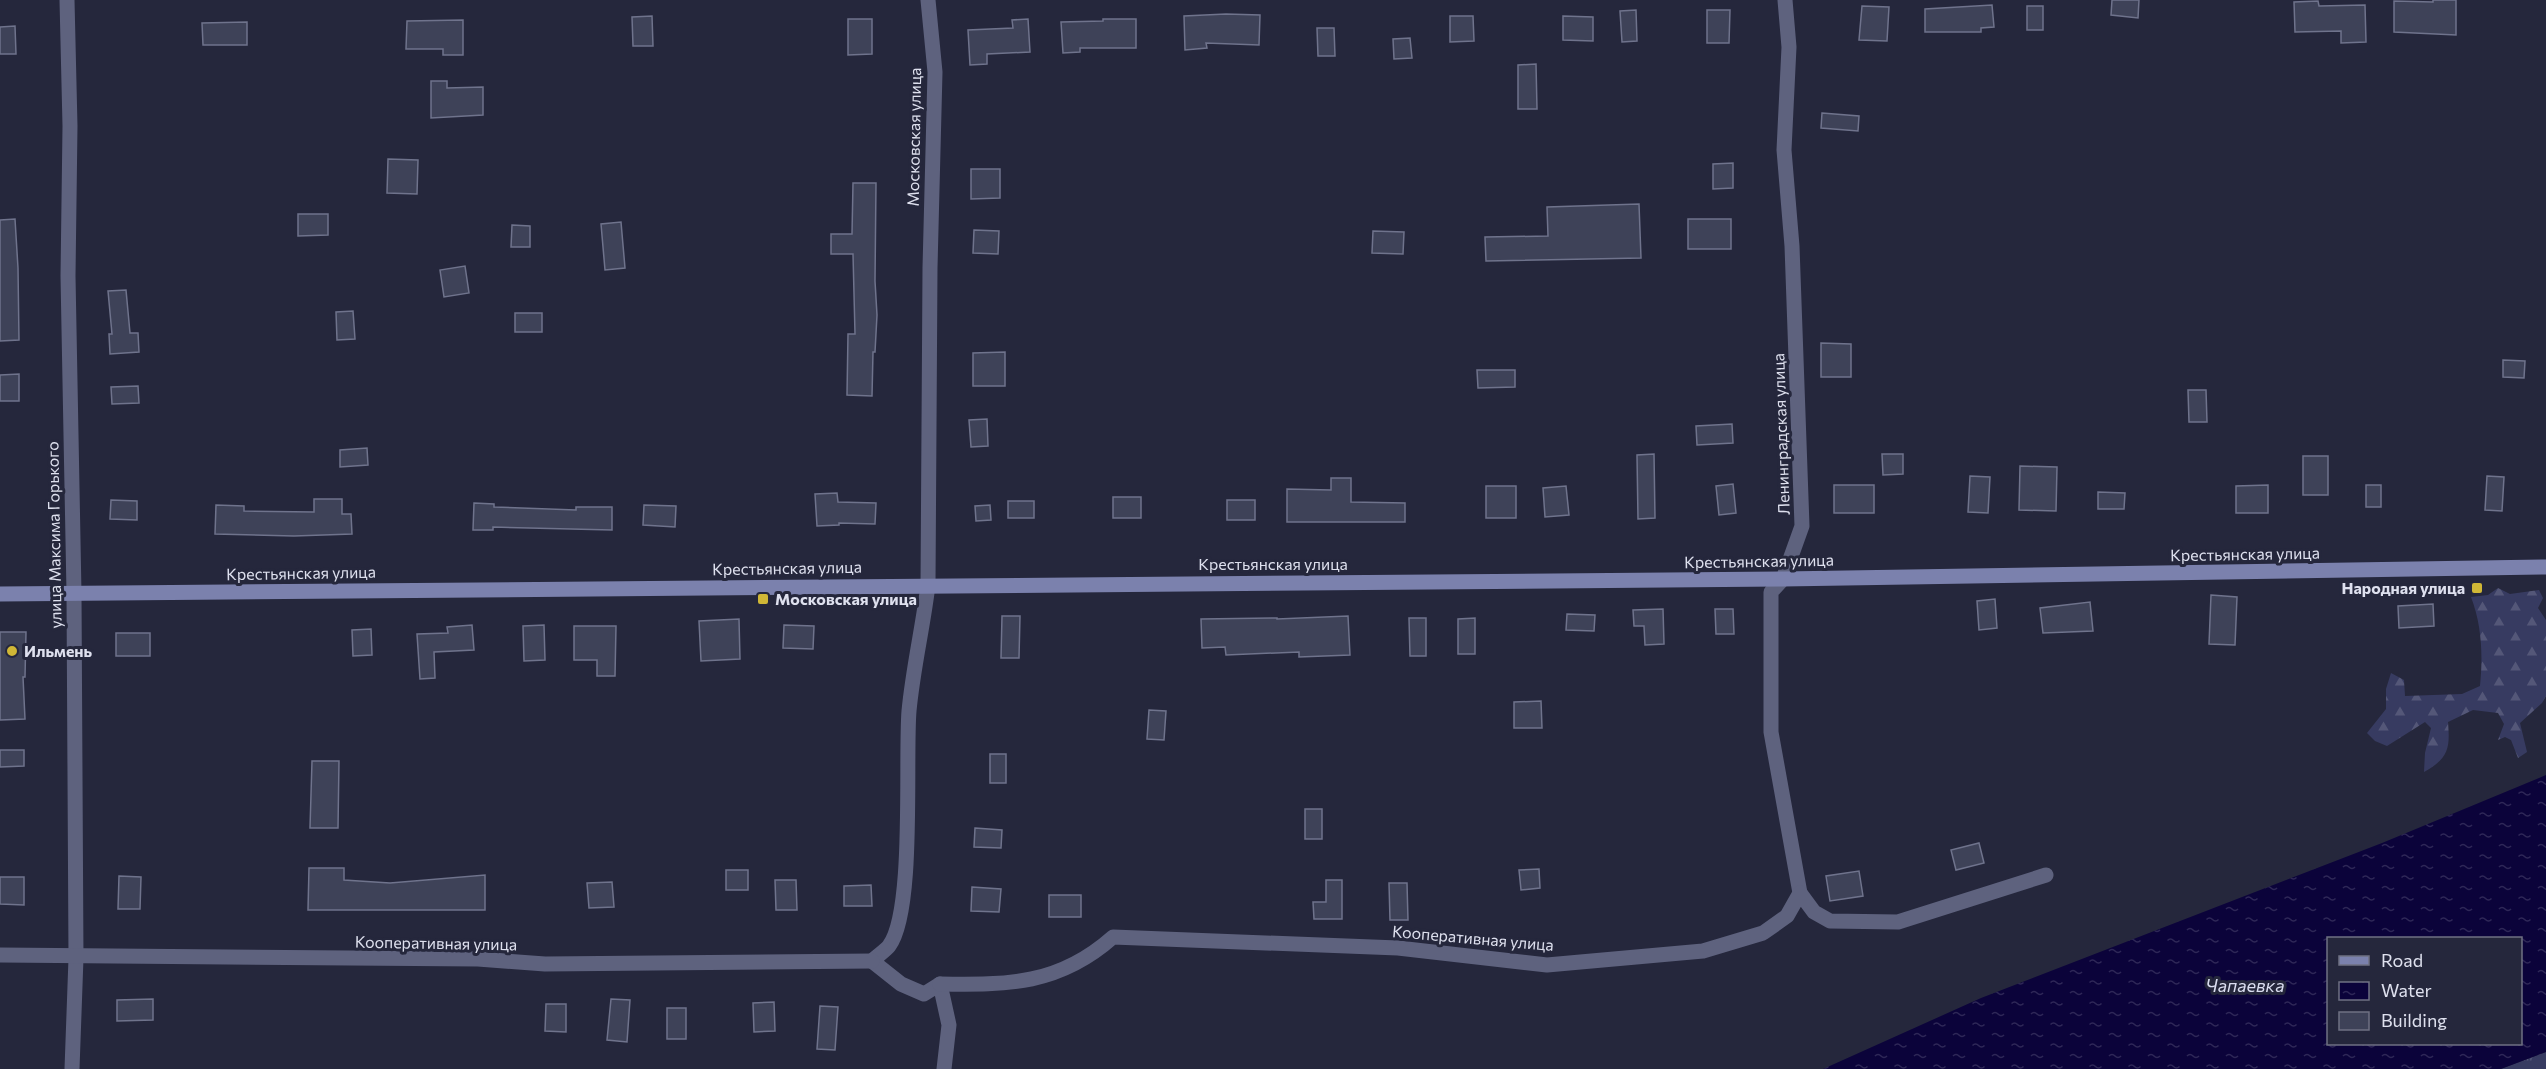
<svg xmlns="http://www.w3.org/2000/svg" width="2546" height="1069" viewBox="0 0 2546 1069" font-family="Commissioner,sans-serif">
<defs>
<pattern id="grass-tufts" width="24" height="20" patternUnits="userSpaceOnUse" patternTransform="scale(1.5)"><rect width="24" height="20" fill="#373b61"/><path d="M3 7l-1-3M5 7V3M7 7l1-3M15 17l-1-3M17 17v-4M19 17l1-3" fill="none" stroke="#545778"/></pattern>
<pattern id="forest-firs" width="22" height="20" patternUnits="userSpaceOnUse" patternTransform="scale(1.5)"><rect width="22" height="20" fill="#373b61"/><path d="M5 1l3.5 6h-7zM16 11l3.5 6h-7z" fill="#545778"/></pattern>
<pattern id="water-ripples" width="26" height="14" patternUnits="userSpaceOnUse" patternTransform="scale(1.5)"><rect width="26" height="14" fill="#0b033a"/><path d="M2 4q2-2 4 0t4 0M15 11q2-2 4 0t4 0" fill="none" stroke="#2e2757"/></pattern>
</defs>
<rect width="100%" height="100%" fill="#25273c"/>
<!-- grass -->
<polygon fill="url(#grass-tufts)" points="2546,1052 2546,1069 2501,1069 2503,1068"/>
<!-- forest -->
<path fill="url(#forest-firs)" d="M 2498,588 L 2510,594 L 2539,590 L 2543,598 L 2538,608 L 2546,620 L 2546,696 L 2542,703 L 2520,723 L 2527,752 L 2518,758 L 2511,740 L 2505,737 L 2498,740 L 2504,724 L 2498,713 L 2473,710 L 2448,722 C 2450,748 2449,758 2424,772 L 2425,753 L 2431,728 L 2425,722 L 2387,746 L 2375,741 L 2367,733 L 2386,709 L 2386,689 L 2391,673 L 2404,680 L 2405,696 L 2462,694 L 2480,686 C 2483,657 2482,625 2471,597 L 2488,595 Z"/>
<!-- water -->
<path fill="url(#water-ripples)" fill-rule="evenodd" d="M 2546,775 L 2546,1052 L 2501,1069 L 1823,1069 L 1981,998 L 2382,843 ZM 2328,938 L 2520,938 L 2520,1044 L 2328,1044 Z"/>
<!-- building -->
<g fill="#3e4258" stroke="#6f738c" stroke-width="1.5">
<polygon points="2112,0 2139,0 2138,18 2111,15"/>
<polygon points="2433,0 2456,0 2456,35 2394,32 2394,1 2433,2"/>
<polygon points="2318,1 2319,6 2365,5 2366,42 2341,43 2341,31 2295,32 2294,2"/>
<polygon points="1992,5 1994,27 1981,28 1981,32 1925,32 1925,9"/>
<polygon points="1862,6 1889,7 1887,41 1859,40"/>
<rect x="2027" y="6" width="16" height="24"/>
<polygon points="1636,10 1637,41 1622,42 1620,11"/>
<polygon points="1707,10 1730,10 1729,43 1707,43"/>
<polygon points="1226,14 1260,15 1259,45 1206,43 1207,48 1185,50 1184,16"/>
<polygon points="652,16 653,46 633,46 632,17"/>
<polygon points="1450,16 1473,16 1474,41 1450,42"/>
<polygon points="1563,16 1593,17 1593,41 1563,40"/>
<polygon points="848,19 872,19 872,54 848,55"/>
<polygon points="1028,19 1030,52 987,54 987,64 970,65 968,30 1013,28 1012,20"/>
<polygon points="1103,19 1136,19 1136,48 1080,48 1080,52 1063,53 1061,22 1103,21"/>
<polygon points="463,20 463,55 443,55 443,49 406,49 407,21"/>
<polygon points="247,22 247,45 203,45 202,23"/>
<polygon points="15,26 16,54 0,54 0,27"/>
<polygon points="1317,28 1334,28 1335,56 1318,56"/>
<polygon points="1410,38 1412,58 1394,59 1393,39"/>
<polygon points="1536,64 1537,109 1518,109 1518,65"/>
<polygon points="431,81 447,81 447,88 483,87 483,115 431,118"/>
<polygon points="1822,113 1859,116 1858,131 1821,128"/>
<polygon points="388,159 418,160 417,194 387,193"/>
<polygon points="1733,163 1733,188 1713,189 1713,164"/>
<polygon points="971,169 1000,169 1000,198 971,199"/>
<polygon points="853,183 876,183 875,281 877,315 875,352 873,352 872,396 847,395 848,334 855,334 853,254 831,254 831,234 852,234"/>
<polygon points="1639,204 1641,258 1486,261 1485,237 1548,236 1547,207"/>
<polygon points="298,214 328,214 328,235 298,236"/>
<polygon points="15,219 18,268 19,340 0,341 0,220"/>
<rect x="1688" y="219" width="43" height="30"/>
<polygon points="621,222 625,268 605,270 601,224"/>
<polygon points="512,225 530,226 530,247 511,247"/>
<polygon points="974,230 999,231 998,254 973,253"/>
<polygon points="1373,231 1404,232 1403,254 1372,253"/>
<polygon points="465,266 469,293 444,297 440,270"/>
<polygon points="126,290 130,333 138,333 139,352 110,354 109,334 112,334 108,291"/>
<polygon points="353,311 355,339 337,340 336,312"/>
<rect x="515" y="313" width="27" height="19"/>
<polygon points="1821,343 1851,344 1851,377 1821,377"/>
<polygon points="1005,352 1005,386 973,386 973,353"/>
<polygon points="2503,360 2525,361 2524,378 2503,377"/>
<polygon points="1477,370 1515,370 1515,387 1478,388"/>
<polygon points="19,374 19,401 0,401 0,375"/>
<polygon points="138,386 139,403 112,404 111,387"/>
<polygon points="2188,390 2206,390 2207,422 2189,422"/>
<polygon points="987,419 988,446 971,447 969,420"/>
<polygon points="1732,424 1733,443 1697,445 1696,426"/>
<polygon points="367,448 368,465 340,467 340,450"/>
<polygon points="1654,454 1655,518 1638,519 1637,455"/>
<polygon points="1882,454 1903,454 1903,474 1883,475"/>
<rect x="2303" y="456" width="25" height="39"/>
<polygon points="2020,466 2057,467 2056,511 2019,510"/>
<polygon points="1970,476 1990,477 1988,513 1968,512"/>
<polygon points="2487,476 2504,477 2502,511 2485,510"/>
<polygon points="1331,478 1351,478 1351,502 1405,503 1405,522 1287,522 1287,489 1331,490"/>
<polygon points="1733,484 1736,513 1719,515 1716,486"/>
<rect x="1834" y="485" width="40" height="28"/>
<polygon points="2268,485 2268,513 2236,513 2236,486"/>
<rect x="2366" y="485" width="15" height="22"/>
<rect x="1486" y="486" width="30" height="32"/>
<polygon points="1566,486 1569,515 1545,517 1543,488"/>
<polygon points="2098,492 2125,493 2124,509 2098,509"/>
<polygon points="837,493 838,502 876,503 875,524 839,523 839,525 817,526 815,494"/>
<rect x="1113" y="497" width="28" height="21"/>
<polygon points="314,499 342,499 342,514 351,514 352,534 294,536 215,534 216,505 244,506 244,511 314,512"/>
<polygon points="111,500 137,501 137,520 110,519"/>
<rect x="1227" y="500" width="28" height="20"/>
<rect x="1008" y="501" width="26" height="17"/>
<polygon points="474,503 494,504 494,507 576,510 576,507 612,507 612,530 493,527 493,530 473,530"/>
<polygon points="644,505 676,506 675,527 643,525"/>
<polygon points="990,505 991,520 976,521 975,506"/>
<polygon points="2211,595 2237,597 2235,645 2209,644"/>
<polygon points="1995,599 1997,628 1979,630 1977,601"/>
<polygon points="2090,602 2093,631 2043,633 2040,608"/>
<polygon points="2433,604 2434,626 2399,628 2398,606"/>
<polygon points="1663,609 1664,644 1645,645 1644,626 1634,626 1633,610"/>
<polygon points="1715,609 1733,609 1734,634 1716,634"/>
<polygon points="1567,614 1595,615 1594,631 1566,630"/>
<polygon points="1002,616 1020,616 1019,658 1001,658"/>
<polygon points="1348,616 1350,655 1299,657 1299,652 1226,655 1225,647 1202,648 1201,619 1277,618 1277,619"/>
<polygon points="1409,618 1426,618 1426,656 1410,656"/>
<polygon points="1475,618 1475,654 1458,654 1458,619"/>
<polygon points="739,619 740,659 701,661 699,621"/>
<polygon points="472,625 474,650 434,652 435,678 420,679 417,634 448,633 447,627"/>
<polygon points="544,625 545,660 524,661 523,626"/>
<polygon points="784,625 814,626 813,649 783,648"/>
<polygon points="574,626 616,626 615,676 597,676 597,660 574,660"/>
<polygon points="371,629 372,655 353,656 352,630"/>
<polygon points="0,632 26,632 25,677 23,677 25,719 0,720"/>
<rect x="116" y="633" width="34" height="23"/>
<polygon points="1541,701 1542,728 1514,728 1514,702"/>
<polygon points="1149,710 1166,711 1164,740 1147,739"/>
<polygon points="0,750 24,750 24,766 0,767"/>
<rect x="990" y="754" width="16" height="29"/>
<polygon points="312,761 339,761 338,828 310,828"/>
<rect x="1305" y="809" width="17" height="30"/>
<polygon points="975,828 1002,830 1001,848 974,847"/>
<polygon points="1979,843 1984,863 1956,870 1951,850"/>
<polygon points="309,868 344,868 344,880 390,883 485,875 485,910 308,910"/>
<polygon points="1539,869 1540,888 1521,890 1519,870"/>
<rect x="726" y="870" width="22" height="20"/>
<polygon points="1859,871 1863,896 1830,901 1826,876"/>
<polygon points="119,876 141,877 140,909 118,909"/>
<polygon points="0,877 24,877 24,905 0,904"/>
<polygon points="775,880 796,880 797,910 776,910"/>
<polygon points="1326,880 1342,880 1342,919 1314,919 1313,902 1326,902"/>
<polygon points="612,882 614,907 589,908 587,883"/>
<polygon points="1389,883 1407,883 1408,920 1390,920"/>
<polygon points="871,885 872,906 844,906 844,886"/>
<polygon points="972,887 1001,889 999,912 971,911"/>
<rect x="1049" y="895" width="32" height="22"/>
<polygon points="153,999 153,1020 117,1021 117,1000"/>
<polygon points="611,999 630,1000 627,1042 607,1040"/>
<polygon points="774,1002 775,1031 754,1032 753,1003"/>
<polygon points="546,1004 566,1004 566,1032 545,1031"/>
<polygon points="820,1006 838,1007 835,1050 817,1049"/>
<rect x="667" y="1008" width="19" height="31"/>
</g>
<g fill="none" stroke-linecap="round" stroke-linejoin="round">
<!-- street -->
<g stroke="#5e627e" stroke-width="15">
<polyline points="67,0 70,126 68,276 74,593 76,958 72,1069"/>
<path d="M 928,0 L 935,72 L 930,268 L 928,585 C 923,627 913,668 909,711 C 905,759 915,912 889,946 C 885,951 877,956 872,961 L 901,984 L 924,994 L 940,984 L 949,1025 L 944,1069"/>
<polyline points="1785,0 1789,47 1784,150 1792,246 1802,526 1783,579 1771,592 1771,732 1800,893"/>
<polyline points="0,955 478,959 545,964 872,961"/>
<path d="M 940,984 C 1008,985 1059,985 1113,937 L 1398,948 L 1547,965 L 1703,951 L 1763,933 L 1787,916 L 1800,893 L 1814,912 L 1830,921 L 1898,922 L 2046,875"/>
</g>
<!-- secondary -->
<polyline stroke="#7b81ad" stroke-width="15" points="0,594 1783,579 2546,567"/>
</g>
<!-- markers -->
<g fill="#d0b736" stroke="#25273c" stroke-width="2">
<rect x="2471" y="582" width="12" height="12" rx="3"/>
<rect x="757" y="593" width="12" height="12" rx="3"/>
<circle cx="12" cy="651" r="6"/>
</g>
<g text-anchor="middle" stroke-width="6" stroke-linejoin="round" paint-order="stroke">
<!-- street labels -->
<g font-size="16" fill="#dee0ee" stroke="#25273c">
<text transform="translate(914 137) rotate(-89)" y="6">Московская улица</text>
<text transform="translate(1781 434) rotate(-92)" y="6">Ленинградская улица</text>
<text transform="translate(54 535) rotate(-91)" y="6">улица Максима Горького</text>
<text transform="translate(2245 554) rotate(-1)" y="6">Крестьянская улица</text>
<text transform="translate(1759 561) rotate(-1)" y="6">Крестьянская улица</text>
<text x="1273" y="570">Крестьянская улица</text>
<text transform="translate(787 568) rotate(-1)" y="6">Крестьянская улица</text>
<text transform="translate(301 573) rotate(-1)" y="6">Крестьянская улица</text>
<text transform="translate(1473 938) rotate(5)" y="6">Кооперативная улица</text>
<text transform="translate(436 943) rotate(1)" y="6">Кооперативная улица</text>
</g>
<!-- poi labels -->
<g font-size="16" font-weight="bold" fill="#dee0ee" stroke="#25273c" text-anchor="start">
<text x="2465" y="594" text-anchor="end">Народная улица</text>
<text x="775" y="605">Московская улица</text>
<text x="24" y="657">Ильмень</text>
</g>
<!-- water labels -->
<g font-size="18" font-style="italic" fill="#daddf0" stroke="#25273c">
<text x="2245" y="992">Чапаевка</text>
</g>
</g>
<!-- legend -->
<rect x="2327" y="937" width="195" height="108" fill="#25273c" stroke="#6f7183" stroke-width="1.5"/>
<rect x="2339" y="956" width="30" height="9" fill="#7b81ad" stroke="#6f7183" stroke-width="1.5"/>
<text x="2381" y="967" font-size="18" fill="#dee0ee">Road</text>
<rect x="2339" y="982" width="30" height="18" fill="url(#water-ripples)" stroke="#6f7183" stroke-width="1.5"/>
<text x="2381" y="997" font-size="18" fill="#dee0ee">Water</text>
<rect x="2339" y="1012" width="30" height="18" fill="#3e4258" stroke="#6f7183" stroke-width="1.5"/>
<text x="2381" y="1027" font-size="18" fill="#dee0ee">Building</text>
</svg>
